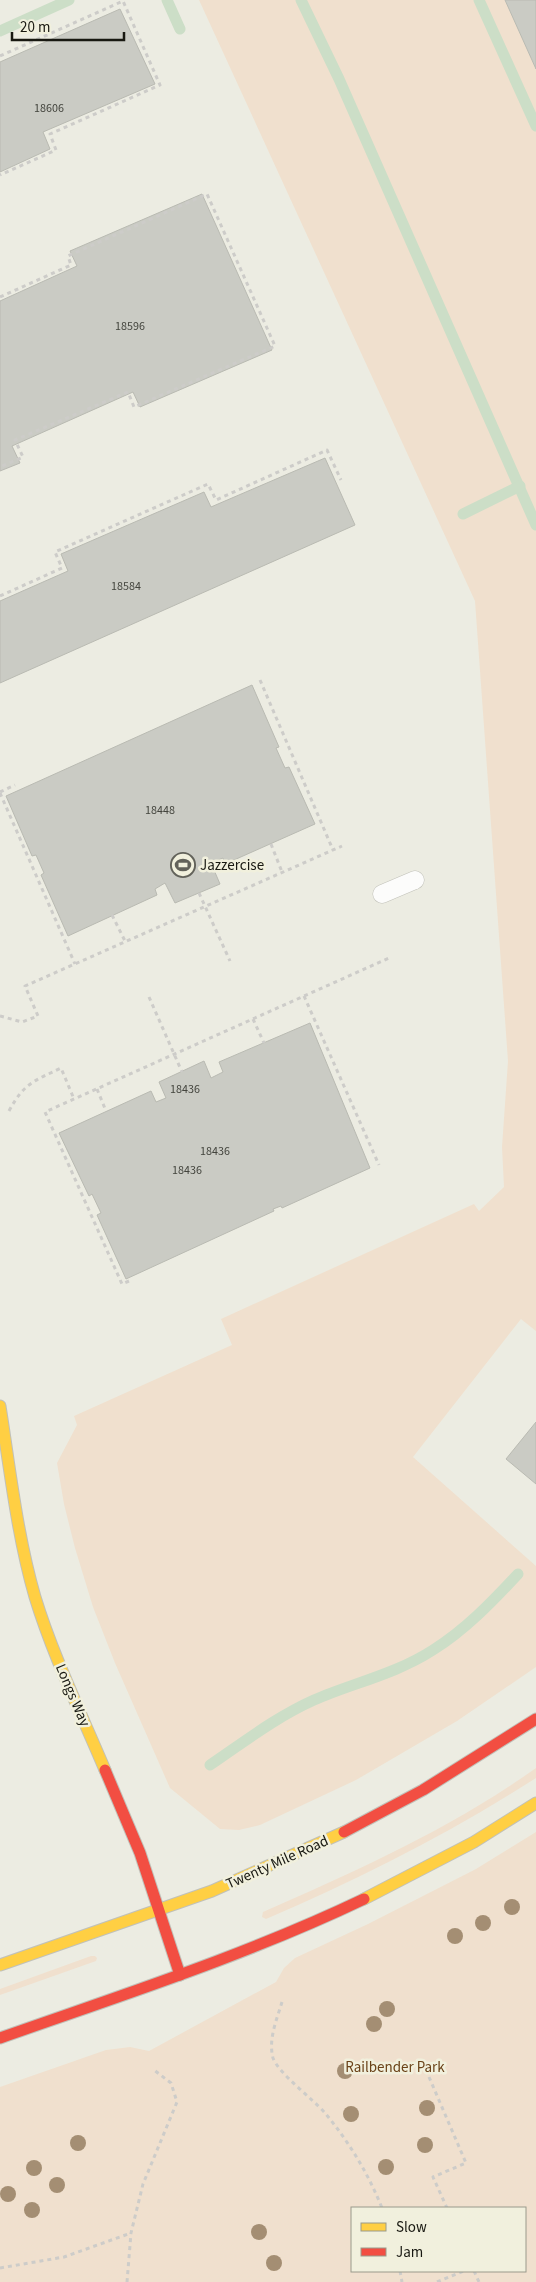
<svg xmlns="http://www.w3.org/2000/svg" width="536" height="2282" viewBox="0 0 536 2282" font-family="'Source Sans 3',sans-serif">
<rect width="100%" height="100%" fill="#ecece2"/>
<!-- green -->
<g fill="#f0e0ce" fill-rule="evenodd">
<polygon points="199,0 505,0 536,69 536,1331 521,1319 413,1457 536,1566 536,1667 457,1721 356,1780 260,1825 239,1830 220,1829 170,1788 115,1663 93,1607 75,1548 64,1504 57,1463 77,1425 74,1416 232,1345 221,1319 474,1204 479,1211 504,1187 502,1147 508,1061 475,601"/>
<path d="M 536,1768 L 536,1778 C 450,1833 360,1879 266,1919 L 262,1917 L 263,1912 C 357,1871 452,1828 536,1768 Z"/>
<path d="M 536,1832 L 536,2282 L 0,2282 L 0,2087 L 106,2050 L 130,2047 L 149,2051 L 276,1982 L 284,1968 L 295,1958 L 368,1924 L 476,1869 ZM 352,2208 L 525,2208 L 525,2271 L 352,2271 Z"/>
<polygon points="91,1956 95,1956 97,1958 96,1961 0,1995 0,1989"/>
</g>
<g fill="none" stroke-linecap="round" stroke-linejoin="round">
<!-- stream -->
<g stroke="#ccdec7" stroke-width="11">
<polyline points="167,0 180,29"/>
<polyline points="301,0 339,79 536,525"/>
<polyline points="479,0 536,126"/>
<polyline points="0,31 69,0"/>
<polyline points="463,514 520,486"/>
<path d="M 210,1765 C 244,1742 276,1717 314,1700 C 353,1683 396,1674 433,1650 C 465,1630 492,1602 518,1574"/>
</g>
</g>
<!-- building -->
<g fill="#cacbc4" stroke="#b9bab2">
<polygon points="505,0 536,0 536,69"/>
<polygon points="120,9 155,84 43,132 50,149 0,172 0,62"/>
<polygon points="202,194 272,350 140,407 133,392 12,446 20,463 0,471 0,301 77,266 70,251"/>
<polygon points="325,458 355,525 0,683 0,601 68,571 61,554 204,492 211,507"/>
<polygon points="252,685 279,747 276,748 285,768 289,767 315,824 225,864 223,858 211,863 220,884 175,903 165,883 155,889 157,895 68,936 41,875 44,873 36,855 32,856 6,796"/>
<polygon points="310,1023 370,1168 282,1208 281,1206 273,1209 274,1211 126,1279 97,1215 101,1213 92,1194 89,1196 59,1133 151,1091 156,1102 166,1098 159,1082 204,1061 211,1078 223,1072 219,1062"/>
<polygon points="536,1422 536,1484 506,1459"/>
</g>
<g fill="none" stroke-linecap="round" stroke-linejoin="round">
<defs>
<polyline id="lane" points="382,894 415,880"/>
<g id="slow">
<path d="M 0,1406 C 10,1469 17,1535 35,1597 C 53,1656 81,1713 105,1770"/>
<polyline points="364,1899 474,1842 536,1803"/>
<polyline points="0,1965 212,1891 344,1832"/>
</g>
<g id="jam">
<polyline points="105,1770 140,1853 180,1975"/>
<polyline points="344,1832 423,1790 536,1719"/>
<path d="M 0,2038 C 122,1995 247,1955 364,1899"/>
</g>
</defs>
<!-- lane casing -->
<use href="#lane" stroke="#c1c1b9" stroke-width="19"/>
<!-- slow casing -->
<use href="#slow" stroke="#c1c1b9" stroke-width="13"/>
<!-- jam casing -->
<use href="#jam" stroke="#c1c1b9" stroke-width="13"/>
<!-- path -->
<g stroke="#cdccc9" stroke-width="3" stroke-dasharray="4 4" stroke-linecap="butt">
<polyline points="0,56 123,1 160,85 50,134 56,150 0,175"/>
<polyline points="0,297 71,265 68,256 207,194 275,346 134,407 128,392 15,440 23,457 0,467"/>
<polyline points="0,596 62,568 55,552 208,484 216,500 327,450 341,480"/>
<polyline points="260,680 333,850"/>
<polyline points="0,792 15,785"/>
<polyline points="0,793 75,964"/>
<polyline points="271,844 282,872"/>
<polyline points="199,893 230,961"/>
<polyline points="112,915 126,943"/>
<polyline points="304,996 379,1165"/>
<polyline points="149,997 182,1072"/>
<polyline points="0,1016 22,1022 38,1016 25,986 342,846"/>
<polyline points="253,1019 264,1043"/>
<polyline points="97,1089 106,1111"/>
<path d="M 9,1111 C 24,1083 34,1081 61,1068 L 74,1099"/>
<polyline points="129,1281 122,1284 45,1112 389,958"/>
<path d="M 282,2002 C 277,2019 268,2039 273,2058 C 279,2074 312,2098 325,2113 C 349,2142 368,2173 382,2208"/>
<polyline points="429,2077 466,2163 433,2177 447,2208"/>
<polyline points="0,2268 64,2257 131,2233"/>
<polyline points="400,2271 402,2282"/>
<polyline points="474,2271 479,2282"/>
<polyline points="127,2282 131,2233 143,2184 177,2102 171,2083 154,2070"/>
<polyline points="437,2282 464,2271"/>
</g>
<!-- lane -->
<use href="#lane" stroke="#fcfcfb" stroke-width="18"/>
<!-- slow -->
<use href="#slow" stroke="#ffcf43" stroke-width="11"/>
<!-- jam -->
<use href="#jam" stroke="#f24e42" stroke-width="11"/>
</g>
<!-- trees -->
<g fill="#a48e73">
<circle cx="512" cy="1907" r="8"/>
<circle cx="483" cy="1923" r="8"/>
<circle cx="455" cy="1936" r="8"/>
<circle cx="387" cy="2009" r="8"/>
<circle cx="374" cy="2024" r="8"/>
<circle cx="345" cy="2071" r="8"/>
<circle cx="427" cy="2108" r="8"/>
<circle cx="351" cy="2114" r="8"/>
<circle cx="78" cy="2143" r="8"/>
<circle cx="425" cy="2145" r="8"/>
<circle cx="386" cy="2167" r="8"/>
<circle cx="34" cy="2168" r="8"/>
<circle cx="57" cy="2185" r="8"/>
<circle cx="8" cy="2194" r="8"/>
<circle cx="32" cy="2210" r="8"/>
<circle cx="259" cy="2232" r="8"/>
<circle cx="274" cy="2263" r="8"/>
</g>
<!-- icons -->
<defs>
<symbol id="stadium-ring" viewBox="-11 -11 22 22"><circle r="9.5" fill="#f1f0dd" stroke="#62625a" stroke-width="1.5"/><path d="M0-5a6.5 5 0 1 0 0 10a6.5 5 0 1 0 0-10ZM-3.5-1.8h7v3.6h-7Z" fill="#62625a"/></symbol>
</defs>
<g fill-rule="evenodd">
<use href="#stadium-ring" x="169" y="851" width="28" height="28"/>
</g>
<g text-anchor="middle" stroke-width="5" stroke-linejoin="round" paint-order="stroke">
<!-- number labels -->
<g font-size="12" fill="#44453e">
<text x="49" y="112">18606</text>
<text x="130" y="330">18596</text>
<text x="126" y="590">18584</text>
<text x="160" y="814">18448</text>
<text x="185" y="1093">18436</text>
<text x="215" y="1155">18436</text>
<text x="187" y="1174">18436</text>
</g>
<!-- poi labels -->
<g font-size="15" fill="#181811" stroke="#f1f0dd" text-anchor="start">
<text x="200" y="870">Jazzercise</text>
</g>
<!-- street labels -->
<g font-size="15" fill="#181811" stroke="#f1f0dd">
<text transform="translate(73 1695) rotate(67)" y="5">Longs Way</text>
<text transform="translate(277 1862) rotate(-24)" y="5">Twenty Mile Road</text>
</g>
<!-- park labels -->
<g font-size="15" fill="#6a4218" stroke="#f1f0dd">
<text x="395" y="2072">Railbender Park</text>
</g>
</g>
<!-- legend -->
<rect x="351" y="2207" width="175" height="65" fill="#f1f0dd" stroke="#9a9a8b"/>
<rect x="361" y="2223" width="25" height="8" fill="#ffcf43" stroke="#9a9a8b"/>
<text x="396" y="2232" font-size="15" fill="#181811">Slow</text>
<rect x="361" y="2248" width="25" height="8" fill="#f24e42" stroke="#9a9a8b"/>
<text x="396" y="2257" font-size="15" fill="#181811">Jam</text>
<!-- scale -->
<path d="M12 32v8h112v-8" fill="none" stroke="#181811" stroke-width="2.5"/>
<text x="20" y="32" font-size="15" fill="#181811" stroke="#f1f0dd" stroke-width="4" paint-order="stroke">20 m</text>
</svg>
